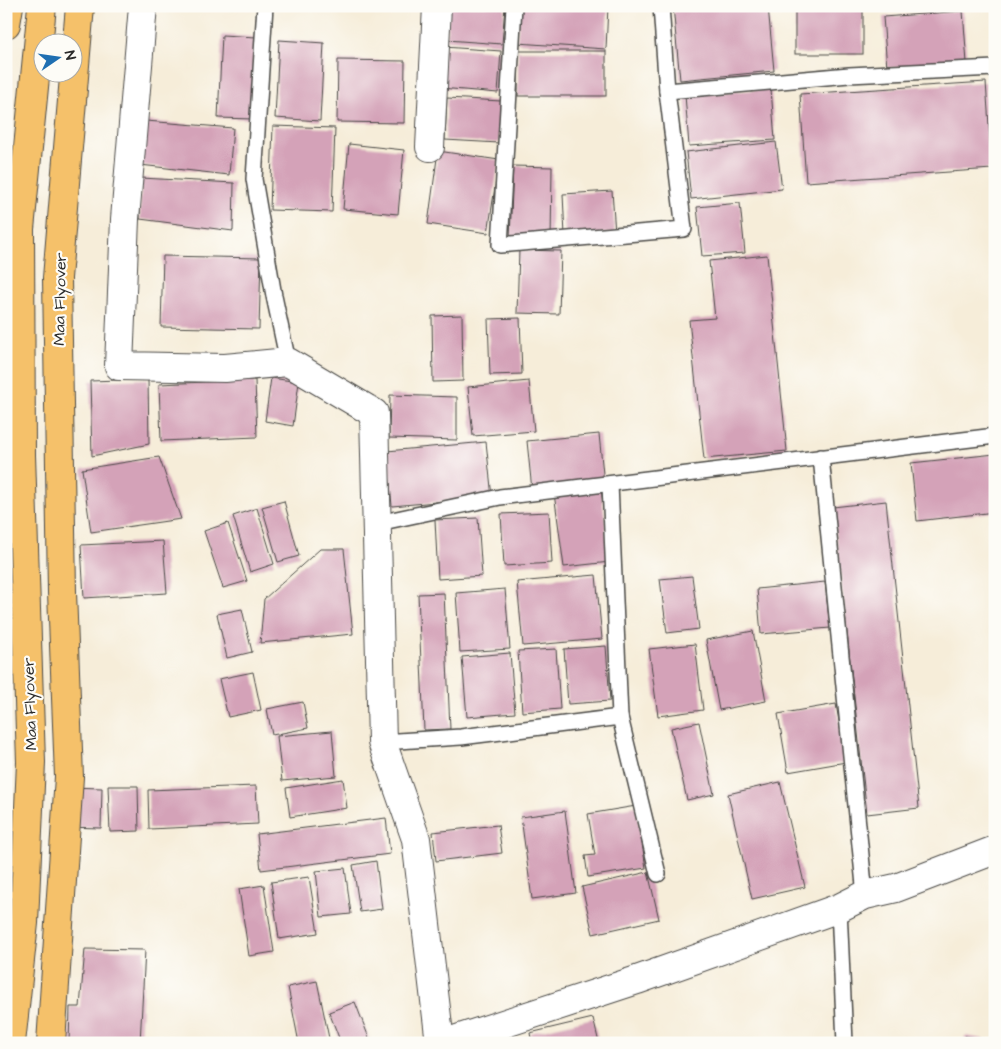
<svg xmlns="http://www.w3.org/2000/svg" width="1001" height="1049" viewBox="0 0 1001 1049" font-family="'Architects Daughter',sans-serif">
<rect width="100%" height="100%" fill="#fdfcf7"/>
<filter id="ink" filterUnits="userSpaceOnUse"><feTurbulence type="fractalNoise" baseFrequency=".02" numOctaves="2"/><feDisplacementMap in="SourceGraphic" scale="10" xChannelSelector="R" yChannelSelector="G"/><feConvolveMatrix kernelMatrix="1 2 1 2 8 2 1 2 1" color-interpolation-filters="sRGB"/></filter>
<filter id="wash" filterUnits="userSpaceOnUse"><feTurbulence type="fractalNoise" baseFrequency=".0096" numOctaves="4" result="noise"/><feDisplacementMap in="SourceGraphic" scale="20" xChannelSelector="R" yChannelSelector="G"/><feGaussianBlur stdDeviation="1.12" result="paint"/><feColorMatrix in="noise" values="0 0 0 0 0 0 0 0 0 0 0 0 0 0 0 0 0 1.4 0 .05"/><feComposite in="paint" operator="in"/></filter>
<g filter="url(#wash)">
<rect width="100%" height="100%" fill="#f6edd9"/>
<g id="blocks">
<!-- building -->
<g fill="#d4a2b8">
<polygon points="337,6 397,6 397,12 337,9"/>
<polygon points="449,6 505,6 502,44 447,40"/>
<polygon points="520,6 608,6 606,49 517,43"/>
<polygon points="673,6 768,6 774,71 680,80"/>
<rect x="795" y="6" width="68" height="48"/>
<polygon points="963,11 967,63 887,68 883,17"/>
<polygon points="222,35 256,37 253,119 218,118"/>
<polygon points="279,40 324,43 320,121 275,118"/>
<polygon points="444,47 501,51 498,93 441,88"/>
<rect x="518" y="51" width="88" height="45"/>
<polygon points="338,60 405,61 404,123 337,122"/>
<polygon points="986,82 992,169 806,182 800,94"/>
<polygon points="771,89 775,140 689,146 685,95"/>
<polygon points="447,98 501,101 499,143 445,140"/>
<polygon points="146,121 233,128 229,175 140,165"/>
<polygon points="273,126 335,128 332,212 270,210"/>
<polygon points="776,142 782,189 691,199 686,152"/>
<polygon points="349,144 404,150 398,214 343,209"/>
<polygon points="438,151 499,160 488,233 428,224"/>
<polygon points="513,166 552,167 551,241 510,239"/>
<polygon points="141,178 234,183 233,231 140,219"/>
<polygon points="612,191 615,233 565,236 563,194"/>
<polygon points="740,203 745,253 702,256 697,207"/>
<polygon points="519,250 561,251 559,314 517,313"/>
<polygon points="767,255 787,451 704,459 689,320 715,318 709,261"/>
<polygon points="163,256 261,258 259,329 161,327"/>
<polygon points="462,315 463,381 433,382 432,316"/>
<polygon points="520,318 522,374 490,375 488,319"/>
<polygon points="271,378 299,382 293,426 265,421"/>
<polygon points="148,379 149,444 92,456 90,381"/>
<polygon points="255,380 257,437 161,441 159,384"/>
<polygon points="529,381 534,431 473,436 468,387"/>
<polygon points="390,395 457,397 457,440 389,438"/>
<polygon points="599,434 604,484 532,490 527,441"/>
<polygon points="486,442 492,497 392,506 387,451"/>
<polygon points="995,454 995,512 917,521 911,463"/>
<polygon points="159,457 181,519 91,532 82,469"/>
<polygon points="601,487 610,562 564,567 554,493"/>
<polygon points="284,501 299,556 278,562 262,507"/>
<polygon points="886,501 919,808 867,814 833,507"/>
<polygon points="257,508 274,564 250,572 233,516"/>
<polygon points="549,512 552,563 504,566 501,514"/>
<polygon points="478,518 482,576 438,579 435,520"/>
<polygon points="228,523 247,581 223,588 204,531"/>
<polygon points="163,541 167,593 84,598 81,545"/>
<polygon points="320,549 344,549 353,634 260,643 264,599"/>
<polygon points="596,575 602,639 523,646 517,582"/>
<polygon points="692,576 699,629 667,633 660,579"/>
<polygon points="825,582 830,628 761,634 757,589"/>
<polygon points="505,589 510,649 460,652 456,593"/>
<polygon points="444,593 450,729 424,730 418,594"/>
<polygon points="242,609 252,652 227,658 217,614"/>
<polygon points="753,631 766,701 719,710 706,640"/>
<polygon points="695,644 703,710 658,716 649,649"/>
<polygon points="606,646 610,701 568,704 564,649"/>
<polygon points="556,649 560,709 522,712 518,651"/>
<polygon points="510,653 515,713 467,717 462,657"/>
<polygon points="253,672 261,710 228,717 219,679"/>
<polygon points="303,702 308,728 272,735 267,709"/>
<polygon points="836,704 846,762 788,772 778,714"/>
<polygon points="699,722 714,794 687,800 671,728"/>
<polygon points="332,731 336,776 282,781 277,736"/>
<polygon points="343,779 347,808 290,817 286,788"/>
<polygon points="780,782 805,887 752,899 728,794"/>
<polygon points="108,786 138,786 139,831 110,832"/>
<polygon points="256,786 258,824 149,829 148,790"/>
<polygon points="64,787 102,788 101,828 64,827"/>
<polygon points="636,806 646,868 588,877 585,856 595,855 588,814"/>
<polygon points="565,811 576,893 532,899 521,817"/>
<polygon points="386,818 390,854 261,870 257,834"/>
<polygon points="498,825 502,853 436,861 433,832"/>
<polygon points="376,861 382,909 360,912 353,865"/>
<polygon points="345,868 351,914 321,917 316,871"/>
<polygon points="648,872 659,919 593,934 582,887"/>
<polygon points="309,877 318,933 279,939 271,882"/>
<polygon points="264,885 274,952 249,956 239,889"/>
<polygon points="85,949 145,950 140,1043 69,1043 70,1007 80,1007"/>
<polygon points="317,981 330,1043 299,1043 288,987"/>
<polygon points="355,1002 371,1043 341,1043 329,1012"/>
<polygon points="593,1018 599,1043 532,1043 530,1033"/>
<polygon points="965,1036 995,1041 995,1043 964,1043"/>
</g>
</g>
</g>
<g filter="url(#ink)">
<use href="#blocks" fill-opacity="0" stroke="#494845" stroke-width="1"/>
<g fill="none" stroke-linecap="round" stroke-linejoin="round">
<defs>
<g id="lane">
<polyline points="265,6 254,179 274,296 288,362"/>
<polyline points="514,6 500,245 684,229 667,91 661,6"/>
<polyline points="667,91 849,75 995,68"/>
<polyline points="821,457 865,895"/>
<polyline points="610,484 620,717"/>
<polyline points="378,523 500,497 995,436"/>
<polyline points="382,742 461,737 620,717 658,874"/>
<polyline points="839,908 845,1043"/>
</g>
<g id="street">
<polyline points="143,6 125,219 119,366 225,368 288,362 374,413 382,742 416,839 440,1043"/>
<polyline points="430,147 437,6"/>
<polyline points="445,1043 637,980 839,908 865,895 896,888 995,850"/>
</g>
<polyline id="primary" points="6,24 9,6"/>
<g id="highway">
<polyline points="11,1043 24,923 31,762 21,455 20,229 42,6"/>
<polyline points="51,1043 69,777 62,592 57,278 80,6"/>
</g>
</defs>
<!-- lane casing -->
<use href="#lane" stroke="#494845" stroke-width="18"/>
<!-- street casing -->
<use href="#street" stroke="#494845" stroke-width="30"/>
<!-- primary casing -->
<use href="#primary" stroke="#494845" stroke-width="30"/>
<!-- highway casing -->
<use href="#highway" stroke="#494845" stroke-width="30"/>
<!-- lane -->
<use href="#lane" stroke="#fff" stroke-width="15"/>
<!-- street -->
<use href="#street" stroke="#fff" stroke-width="28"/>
<!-- primary -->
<use href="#primary" stroke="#f5c16b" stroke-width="28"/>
<!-- highway -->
<use href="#highway" stroke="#f5c16b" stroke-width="28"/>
</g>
</g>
<g text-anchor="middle" stroke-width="4.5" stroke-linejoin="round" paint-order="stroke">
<!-- street labels -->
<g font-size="16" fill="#2b2b2b" stroke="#fdfcf7">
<text transform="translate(59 299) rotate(-89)" y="6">Maa Flyover</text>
<text transform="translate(29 704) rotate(-92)" y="6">Maa Flyover</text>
</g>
</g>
<!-- margin -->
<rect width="1001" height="1049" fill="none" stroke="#fdfcf7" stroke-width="25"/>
<!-- north arrow -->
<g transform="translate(58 58) rotate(77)"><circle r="24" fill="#fdfcf7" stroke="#a9a8a5"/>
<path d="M0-4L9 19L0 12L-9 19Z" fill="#1f6fb2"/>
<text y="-8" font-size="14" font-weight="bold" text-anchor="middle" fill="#2b2b2b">N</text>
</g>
</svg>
